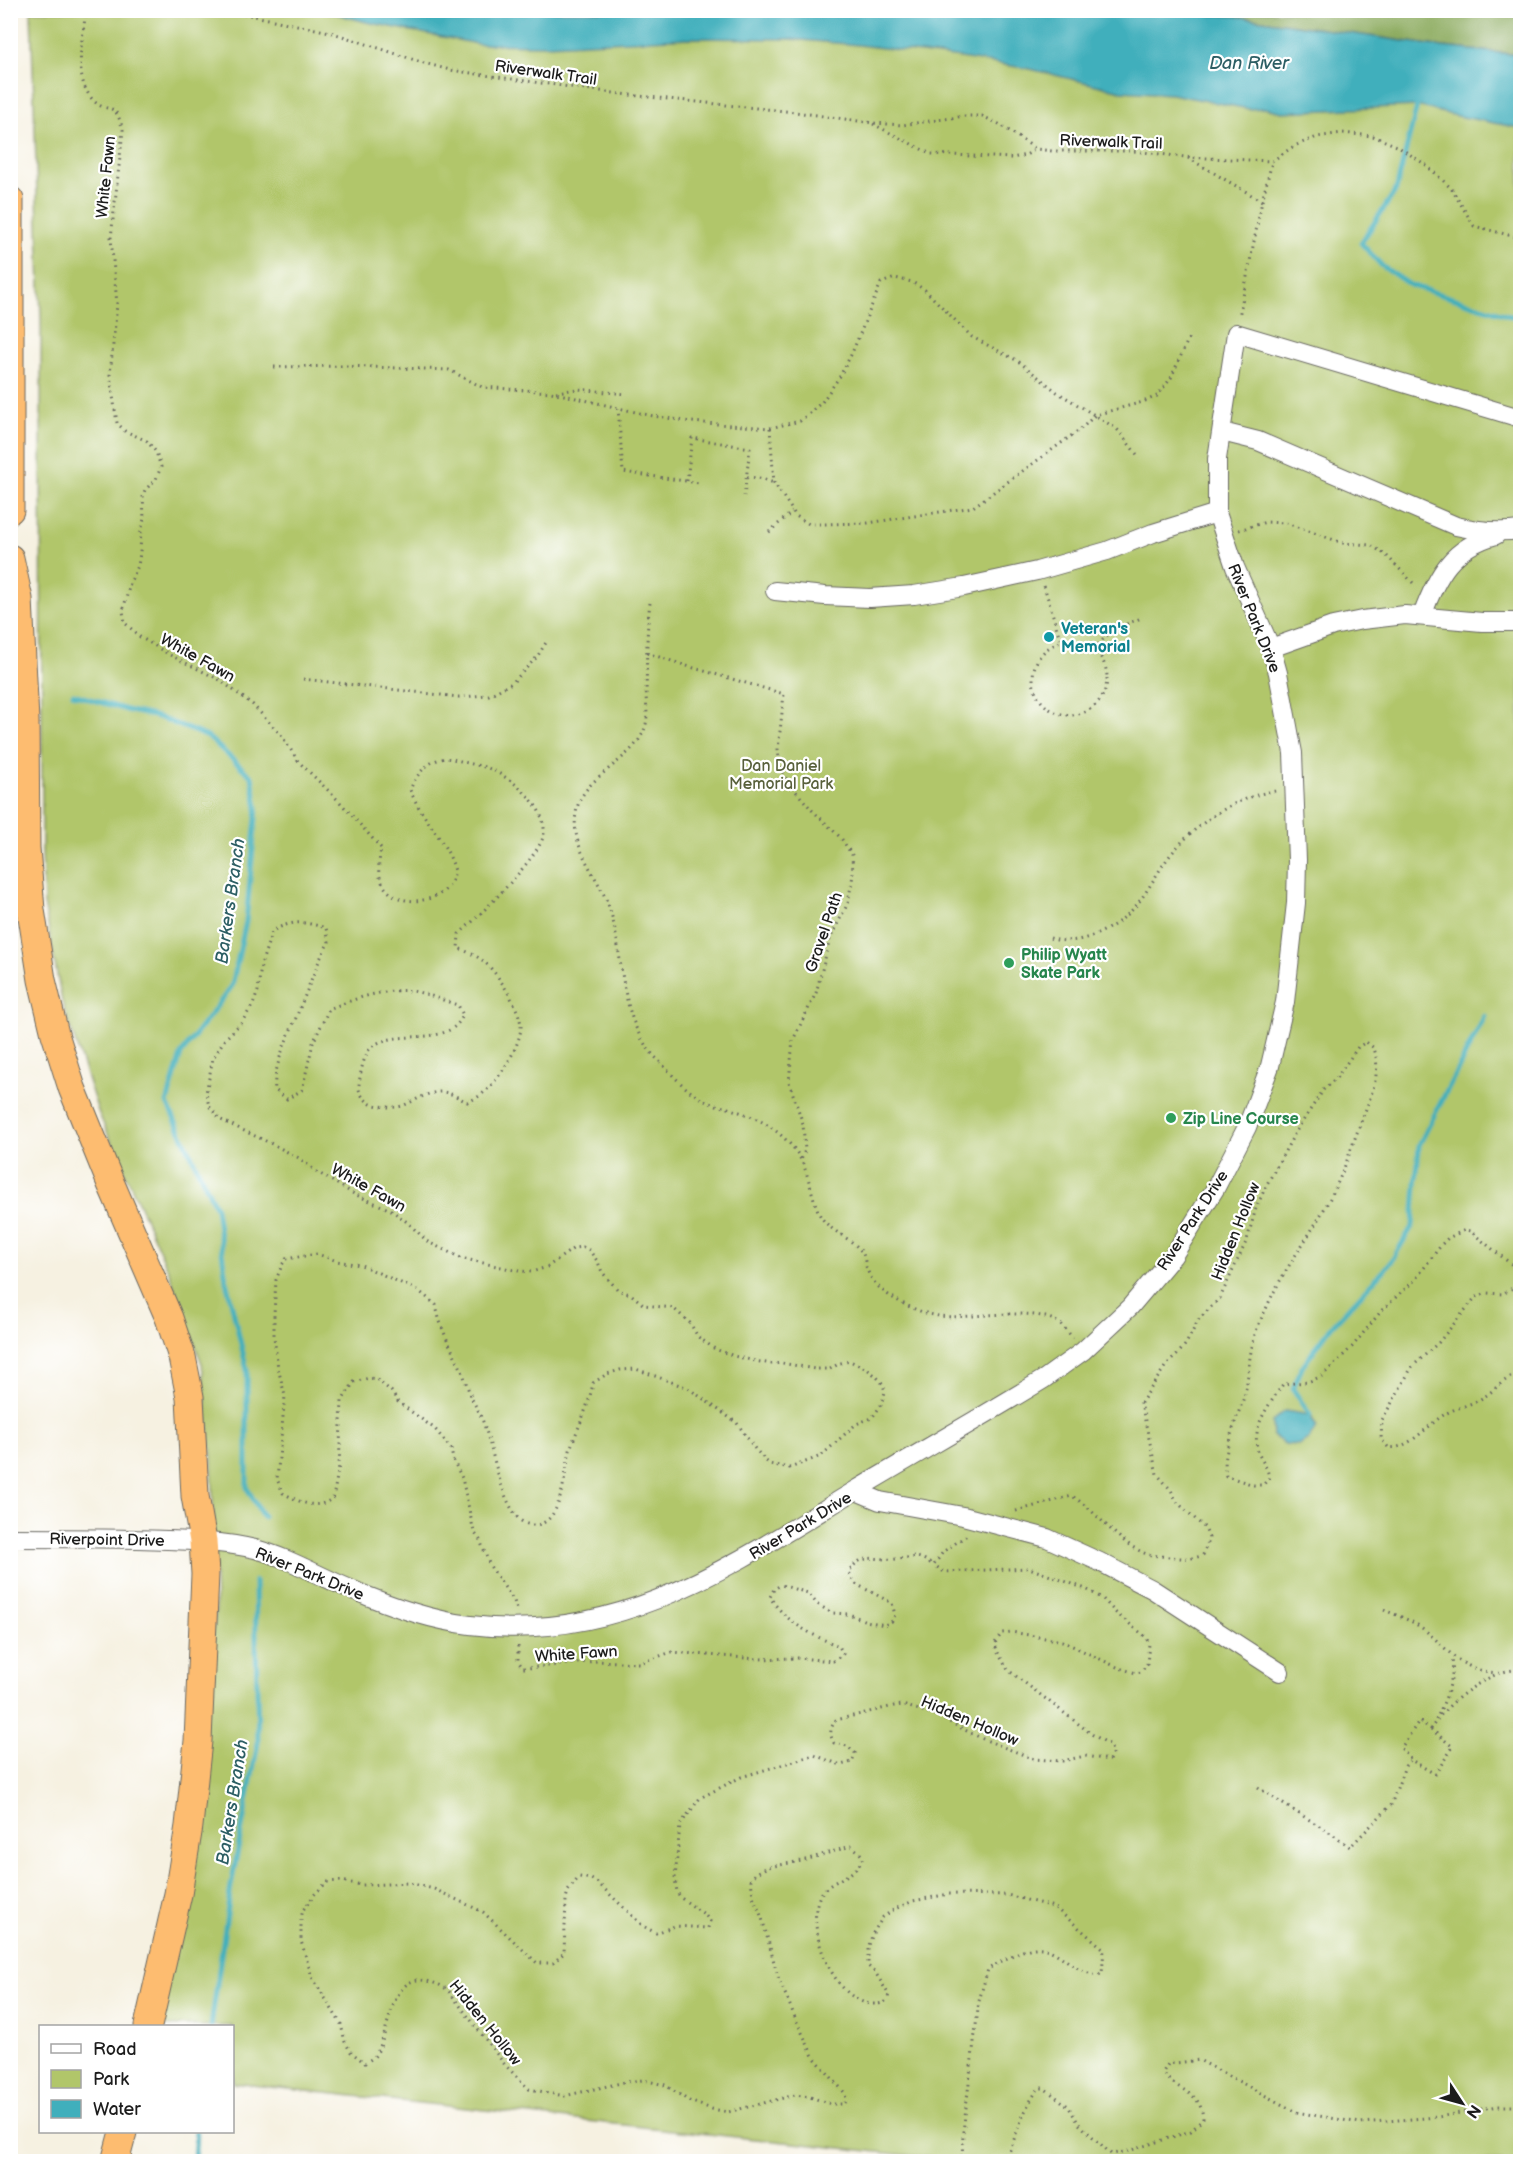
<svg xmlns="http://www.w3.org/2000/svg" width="1531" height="2172" viewBox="0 0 1531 2172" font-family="'Balsamiq Sans',sans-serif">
<rect width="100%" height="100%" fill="#fff"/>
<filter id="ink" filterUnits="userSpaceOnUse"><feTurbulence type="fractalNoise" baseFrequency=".0167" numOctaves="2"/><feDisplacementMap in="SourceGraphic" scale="12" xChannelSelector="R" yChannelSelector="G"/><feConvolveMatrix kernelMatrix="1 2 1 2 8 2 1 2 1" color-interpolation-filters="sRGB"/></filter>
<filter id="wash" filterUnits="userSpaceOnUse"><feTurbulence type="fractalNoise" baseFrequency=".008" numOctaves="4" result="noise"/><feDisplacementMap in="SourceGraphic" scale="24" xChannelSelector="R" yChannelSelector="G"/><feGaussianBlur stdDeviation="1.35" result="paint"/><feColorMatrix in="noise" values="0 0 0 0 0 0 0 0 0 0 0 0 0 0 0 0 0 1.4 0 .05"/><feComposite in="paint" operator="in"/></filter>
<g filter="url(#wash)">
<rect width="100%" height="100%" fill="#f6f1e1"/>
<!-- green -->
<polygon fill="#b1c66a" stroke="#667143" stroke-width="1.5" points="429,10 815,33 1412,101 1520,123 1520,2161 961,2161 233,2083 232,2026 157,2026 216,1610 212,1458 202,1364 169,1272 99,1114 62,1002 44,904 42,853 41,319 31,11"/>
<!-- forest -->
<polygon fill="#8cab5e" stroke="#54643d" stroke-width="1.5" points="1143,11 1520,11 1520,55 1443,47 1235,16"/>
<!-- water -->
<g fill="#40afbc" stroke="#2e666c" stroke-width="1.5">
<polygon points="1143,11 1235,16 1443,47 1520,55 1520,128 1452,115 1417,106 1282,112 1265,108 1249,109 1171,94 1121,91 1030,69 961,58 859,45 790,39 690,38 547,45 478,44 366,22 326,11"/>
<polygon points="1285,1411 1310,1415 1317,1427 1309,1438 1299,1445 1285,1444 1273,1436 1272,1422"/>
</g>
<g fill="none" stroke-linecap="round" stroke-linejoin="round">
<!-- stream -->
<g stroke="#40afbc" stroke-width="5">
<polyline points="1412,101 1417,106 1396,190 1361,243 1382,266 1410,285 1520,319"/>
<polyline points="73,694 130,711 158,717 208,737 252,777 257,807 246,921 232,986 181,1054 167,1103 216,1208 226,1280 247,1370 247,1488 263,1517"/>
<polyline points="1310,1415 1293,1389 1302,1367 1331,1327 1391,1262 1413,1225 1419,1145 1485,1016"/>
<polyline points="211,2026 231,1886 258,1743 255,1581"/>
<polyline points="194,2162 196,2132"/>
</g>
</g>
</g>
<g filter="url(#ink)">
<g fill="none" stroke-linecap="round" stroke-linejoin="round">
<defs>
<g id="minor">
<path d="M 1222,432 L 1258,441 L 1456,526 C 1478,531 1498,533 1520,530"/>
<polyline points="775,591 825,596 870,598 914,595 964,587 1037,571 1107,551 1153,533 1217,513"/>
<path d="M 1422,616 C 1437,575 1452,547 1496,535"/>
<polyline points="1271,648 1333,626 1362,620 1405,615 1482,622 1520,622"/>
<polyline points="856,1491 880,1501 963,1516 1047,1538 1100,1562 1152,1589 1280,1672"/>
<path d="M 10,1538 C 63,1538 115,1538 167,1540 C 196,1541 226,1542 255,1549 C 290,1558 320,1577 353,1590 C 390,1606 430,1620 470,1625 C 621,1644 734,1564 856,1490 C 918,1453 982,1417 1044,1379 L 1083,1351 L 1130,1307 L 1173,1256 L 1215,1189 L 1247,1127 L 1270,1066 L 1285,1002 L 1296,903 L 1297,860 L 1293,753 L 1278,673 L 1271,648 L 1235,567 L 1217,513 L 1217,459 L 1236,333 L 1520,418"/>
</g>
<g id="highway">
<polyline points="10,200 10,510"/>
<polyline points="10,558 19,599 25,721 26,848 31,910 42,980 55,1034 72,1088 111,1184 169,1318 182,1357 190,1397 195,1496 203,1541 205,1574 198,1741 189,1826 178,1894 148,2026"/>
<polyline points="115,2162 123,2132"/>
</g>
</defs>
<!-- minor casing -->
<use href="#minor" stroke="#686761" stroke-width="20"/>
<!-- highway casing -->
<use href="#highway" stroke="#686761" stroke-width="29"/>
<!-- path -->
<g stroke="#686761" stroke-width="3" stroke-dasharray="1.5 4.5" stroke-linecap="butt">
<path d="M 86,10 C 83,39 72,77 93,100 C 108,116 114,97 123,130 L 111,238 L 117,304 L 110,375 L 117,423 L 125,431 L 147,441 L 156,452 L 161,467 L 156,479 L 145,490 L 143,495 L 144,519 L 141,532 L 140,553 L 138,566 L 130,583 L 123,611 L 125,623 L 140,637 L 170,655 L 220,680 L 253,705 L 282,736 L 298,761 L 339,801 L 381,848 C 380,857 377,869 380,877 C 388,906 428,907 447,888 C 452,884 453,877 455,871 C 446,839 423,821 410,790 C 415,777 426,762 441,759 C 450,757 459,761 468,763 C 475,765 483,766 490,769 C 513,779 546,805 544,833 C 542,855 477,918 459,934 L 458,948 C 466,951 475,955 482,960 C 496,970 521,1009 521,1027 C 520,1042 510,1060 501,1073 C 491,1087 483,1096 467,1102 C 459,1098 450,1092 441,1092 C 427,1092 415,1101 402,1106 C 394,1108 387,1107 379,1106 C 374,1105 371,1105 367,1101 C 362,1097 358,1091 359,1085 C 360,1074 363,1059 369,1050 C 390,1025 448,1051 463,1015 L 458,1005 C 443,1001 427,993 412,991 C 386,988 353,999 329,1009 L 313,1043 L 302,1090 L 287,1099 L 275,1090 C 272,1066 291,1032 299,1010 C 309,987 316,964 329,942 L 326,928 C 303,921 293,920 272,931 L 261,965 L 258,991 L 253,1005 L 241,1023 L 225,1039 L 213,1058 L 206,1093 L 209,1106 L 221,1120 L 270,1143 L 299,1158 L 317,1172 L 354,1194 L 391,1210 L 407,1222 L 428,1242 L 461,1258 L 519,1271 L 532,1272 L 547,1267 L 574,1248 L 583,1247 L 589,1250 L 598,1262 L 602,1272 L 618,1290 L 632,1295 L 644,1305 L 673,1308 L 690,1323 L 698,1337 L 715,1349 L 734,1356 L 755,1361 L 772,1364 L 782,1363 L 815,1369 L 830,1369 L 840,1363 L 850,1361 L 867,1369 L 876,1376 L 883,1384 L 885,1392 L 881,1405 L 872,1418 L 856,1424 L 821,1456 L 790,1468 L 769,1464 L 755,1449 L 737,1423 L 688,1388 L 636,1369 L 620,1370 L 607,1374 L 593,1383 C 589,1405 580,1423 572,1444 C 564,1464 565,1525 534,1525 C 526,1525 519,1521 515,1514 C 498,1489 493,1448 482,1419 C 479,1410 473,1403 470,1394 C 466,1384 464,1374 459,1364 C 449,1343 440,1328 436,1305 L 419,1291 L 361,1265 L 337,1261 L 317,1254 L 286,1259 L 282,1265 L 276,1280 L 274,1314 L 274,1337 L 278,1368 L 285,1396 L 277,1479 L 283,1493 C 300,1502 316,1511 333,1498 L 339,1466 L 342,1401 L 354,1382 L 369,1378 L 376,1379 L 391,1391 L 398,1402 L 435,1429 L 451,1449 L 453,1460 L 462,1478 L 474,1532 L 480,1540 L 490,1566 L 514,1601 L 517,1610"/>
<polyline points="226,10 330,32 424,63 450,70 519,80 629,95 795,112 873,123 902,125 965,116 982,116 999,124 1036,149 1052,151 1134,151 1185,157 1272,161 1294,146 1317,137 1342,133 1373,136 1397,146 1426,165 1451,188 1474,226 1520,238"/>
<polyline points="873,124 931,154 1012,158 1026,155 1036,149"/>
<polyline points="1188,158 1262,201 1239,317"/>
<polyline points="1262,201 1272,162"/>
<polyline points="274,367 346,366 449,370 482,387 551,392 648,415 691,422 770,428 800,421 822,402 840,376 852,353 881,283 895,278 912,282 925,290 972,337 1018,361 1057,392 1117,429 1139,457"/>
<polyline points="556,392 578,389 626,394"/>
<polyline points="618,408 623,472 699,483"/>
<polyline points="770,428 774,483 796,516 809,524 825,524 868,523 973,507 1082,428 1095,415 1143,402 1157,396 1171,378 1190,335"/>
<polyline points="747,477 759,478 774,483"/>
<polyline points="687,481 692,438 750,448 744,496"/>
<polyline points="1239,530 1266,522 1286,523 1343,543 1371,545 1386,555 1416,586"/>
<polyline points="769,532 792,512"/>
<polyline points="1044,586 1061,642"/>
<path d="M 650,603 C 646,632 647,663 646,692 C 646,702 648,714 646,724 C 637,762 582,773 576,813 C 570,850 600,877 610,910 C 625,958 618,1019 656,1058 C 670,1072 685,1090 703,1100 C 710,1104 720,1106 728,1108 C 755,1117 770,1123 790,1144 C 808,1163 809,1188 818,1211 C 826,1232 852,1236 863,1254 C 865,1258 865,1265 867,1269 C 871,1282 884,1293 895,1299 C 908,1307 925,1314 939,1316 C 971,1320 1033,1305 1059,1323 C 1064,1326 1069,1334 1073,1338"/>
<circle cx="1070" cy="678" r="37"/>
<polyline points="1094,649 1112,630 1141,618"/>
<polyline points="647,653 687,666 784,694 778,750 780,766 787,781 812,810 841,838 852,855 853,875 848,903 830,939 816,993 793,1040 789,1082 803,1124 805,1150 801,1160"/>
<polyline points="303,679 458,697 489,695 512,683 537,657 547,641"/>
<path d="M 1050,938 C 1077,948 1113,930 1132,910 C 1148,893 1157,871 1172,853 C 1197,823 1236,796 1276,791"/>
<path d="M 1016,1511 L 1072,1496 C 1098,1512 1115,1540 1142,1552 C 1150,1556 1162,1556 1170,1557 C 1182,1558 1192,1560 1203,1555 L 1209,1538 L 1205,1528 L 1177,1502 L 1171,1490 L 1157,1474 L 1141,1403 L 1167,1364 L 1177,1355 L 1186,1344 L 1199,1319 L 1220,1298 L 1247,1240 L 1256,1208 L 1267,1184 L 1295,1133 L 1324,1089 L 1337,1077 L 1358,1047 L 1366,1042 L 1374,1048 C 1382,1075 1370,1097 1361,1122 C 1350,1151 1343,1175 1328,1202 C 1309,1238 1282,1271 1266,1309 C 1261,1319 1255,1331 1253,1343 C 1248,1360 1249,1379 1244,1397 C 1237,1418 1221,1455 1226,1476 L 1254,1485 L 1263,1485 L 1269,1478 C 1268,1466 1259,1459 1257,1448 C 1253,1423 1270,1404 1283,1384 L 1308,1382 L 1322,1376 L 1352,1347 L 1382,1310 L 1415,1280 L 1442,1244 L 1448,1238 L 1465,1230 L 1470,1231 L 1511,1264 L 1519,1276 L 1514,1287 L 1503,1294 L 1486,1293 L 1475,1298 L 1439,1342 L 1412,1367 L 1382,1420 L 1381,1439 L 1388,1447 C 1408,1452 1431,1421 1447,1413 C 1458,1407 1471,1405 1482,1398 C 1495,1391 1505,1376 1520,1374"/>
<path d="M 1384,1610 C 1396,1615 1411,1620 1422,1628 C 1451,1650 1456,1669 1497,1673"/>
<path d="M 518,1646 L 518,1661 L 523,1668 L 528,1668 L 597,1661 L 639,1663 L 672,1652 L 757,1659 L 797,1658 L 833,1661 L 843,1654 L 839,1646 C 813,1636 785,1622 770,1597 L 774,1589 L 781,1585 L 808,1593 L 817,1604 L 832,1613 L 849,1614 L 866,1621 L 885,1625 L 892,1621 L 895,1615 L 892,1603 L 854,1583 L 849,1572 C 861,1551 879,1561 896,1559 C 903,1559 910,1557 916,1557 C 921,1557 928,1562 934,1565"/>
<path d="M 1436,1720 C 1445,1700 1455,1679 1452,1658"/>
<path d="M 1431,1729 L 1453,1747 L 1435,1774 L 1411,1760 L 1401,1748 L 1419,1721 L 1431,1729 C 1444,1706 1472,1685 1497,1674 C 1504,1671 1513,1670 1520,1669"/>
<path d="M 1258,1787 C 1287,1809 1321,1824 1350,1847 L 1391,1805 L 1405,1766 L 1411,1760"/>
<path d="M 962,2162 L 963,2132 L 979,2001 L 988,1969 C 1003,1961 1028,1943 1046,1949 C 1063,1954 1082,1978 1102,1974 L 1104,1949 L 1054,1907 L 1007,1895 L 949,1894 L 913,1901 L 895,1909 L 883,1917 L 873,1933 L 868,1948 L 868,1966 L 875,1972 L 889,1995 C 885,2004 882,2004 872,2004 C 835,2001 809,1935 817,1904 C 823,1877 855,1882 863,1857 L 858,1851 L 851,1846 L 802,1861 L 768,1867 L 756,1873 L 751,1880 L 753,1896 L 762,1918 L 778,1977 L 797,2022 L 813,2056 L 844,2092 L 846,2098 L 845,2104 L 831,2104 L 810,2097 L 795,2095 L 728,2112 L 712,2109 L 689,2101 L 665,2085 L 643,2080 L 625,2082 L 564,2096 L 529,2089 L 505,2065 L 448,1990 C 441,1985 435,1983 427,1981 C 390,1971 390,2034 376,2054 C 374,2058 369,2060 365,2063 L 351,2052 L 345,2042 L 341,2024 L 312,1977 L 301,1941 L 301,1918 L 303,1910 L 315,1894 L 327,1882 L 341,1881 L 362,1885 L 409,1883 L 434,1889 L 483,1912 L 537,1963 L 553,1963 L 564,1953 L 566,1899 L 568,1891 L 579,1877 L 591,1879 L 598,1883 L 643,1926 L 656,1933 L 675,1926 L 708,1928 L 710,1921 L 704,1914 L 681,1898 L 677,1892 L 675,1878 L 680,1825 L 700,1798 L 741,1777 L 814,1755 L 841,1765 L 852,1762 L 855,1753 L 847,1746 L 834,1743 C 829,1734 830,1728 836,1720 L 894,1706 L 902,1705 L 933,1714 L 983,1739 L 1034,1759 L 1062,1761 L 1085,1756 L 1109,1760 L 1113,1752 L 1109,1744 L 1093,1735 L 1008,1670 L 997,1651 L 995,1643 L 1002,1633 L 1012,1632 L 1062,1641 L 1119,1668 L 1136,1673 L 1141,1672 L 1147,1664 L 1149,1644 L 1146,1637 L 1116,1613 L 1102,1598 L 1086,1589 L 1029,1568 L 944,1572 L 934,1565 L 943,1552 L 967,1535"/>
<path d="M 1005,2162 C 1017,2135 1021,2112 1039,2088 L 1044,2088 L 1068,2106 L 1079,2124 L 1111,2154 L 1125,2152 L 1191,2131 L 1203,2119 C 1201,2088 1177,2094 1163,2072 L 1168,2064 L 1199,2060 L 1296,2112 L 1360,2123 L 1438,2117 L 1498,2106 L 1520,2106"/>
</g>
<!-- minor -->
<use href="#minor" stroke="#fff" stroke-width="18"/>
<!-- highway -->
<use href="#highway" stroke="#fdbc70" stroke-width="27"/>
</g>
</g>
<!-- markers -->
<circle fill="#0f9aa8" stroke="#fff" stroke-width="2" cx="1049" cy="637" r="6"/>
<g fill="#2e9e5b" stroke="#fff" stroke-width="2">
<circle cx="1009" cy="963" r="6"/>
<circle cx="1171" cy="1118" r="6"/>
</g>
<g text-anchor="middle" stroke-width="4.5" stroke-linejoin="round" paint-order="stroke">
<!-- street labels -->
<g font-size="16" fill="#1c1c1c" stroke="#fff">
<text transform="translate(546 72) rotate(8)" y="6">Riverwalk Trail</text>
<text transform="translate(1111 141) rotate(2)" y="6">Riverwalk Trail</text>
<text transform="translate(105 177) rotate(-84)" y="6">White Fawn</text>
<text transform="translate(1255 618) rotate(68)" y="6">River Park Drive</text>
<text transform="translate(198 657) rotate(29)" y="6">White Fawn</text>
<text transform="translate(823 932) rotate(-71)" y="6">Gravel Path</text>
<text transform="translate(369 1187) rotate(29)" y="6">White Fawn</text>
<text transform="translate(1192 1220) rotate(-57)" y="6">River Park Drive</text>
<text transform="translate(1235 1231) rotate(-68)" y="6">Hidden Hollow</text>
<text transform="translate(800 1525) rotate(-31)" y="6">River Park Drive</text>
<text transform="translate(107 1539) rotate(1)" y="6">Riverpoint Drive</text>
<text transform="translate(310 1573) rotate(22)" y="6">River Park Drive</text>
<text transform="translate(576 1653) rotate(-4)" y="6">White Fawn</text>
<text transform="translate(970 1720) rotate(23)" y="6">Hidden Hollow</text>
<text transform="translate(486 2022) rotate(51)" y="6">Hidden Hollow</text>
</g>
<!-- culture labels -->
<g font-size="16" font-weight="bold" fill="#0d838f" stroke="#fff" text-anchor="start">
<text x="1061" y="634">Veteran's<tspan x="1061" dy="18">Memorial</tspan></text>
</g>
<!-- park labels -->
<g font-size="16" fill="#58603b" stroke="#fff">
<text x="781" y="771">Dan Daniel<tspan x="781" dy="18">Memorial Park</tspan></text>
</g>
<!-- leisure labels -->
<g font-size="16" font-weight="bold" fill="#27864d" stroke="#fff" text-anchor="start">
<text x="1021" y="960">Philip Wyatt<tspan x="1021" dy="18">Skate Park</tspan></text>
<text x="1183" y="1124">Zip Line Course</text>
</g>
<!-- water labels -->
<g font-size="18" font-style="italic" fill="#2c5e64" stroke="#fff">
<text x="1249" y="69">Dan River</text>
<text transform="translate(230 901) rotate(-82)" y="6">Barkers Branch</text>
<text transform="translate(232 1802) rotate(-81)" y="6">Barkers Branch</text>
</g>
</g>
<!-- margin -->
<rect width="1531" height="2172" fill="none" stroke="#fff" stroke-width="36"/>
<!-- legend -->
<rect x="39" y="2025" width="195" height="108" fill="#ffffff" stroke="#a4a4a4" stroke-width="1.5"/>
<rect x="51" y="2044" width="30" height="9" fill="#ffffff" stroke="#a4a4a4" stroke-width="1.5"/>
<text x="93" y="2055" font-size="18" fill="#1c1c1c">Road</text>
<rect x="51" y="2070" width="30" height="18" fill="#b1c66a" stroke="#a4a4a4" stroke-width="1.5"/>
<text x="93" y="2085" font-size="18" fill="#1c1c1c">Park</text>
<rect x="51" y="2100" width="30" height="18" fill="#40afbc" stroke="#a4a4a4" stroke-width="1.5"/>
<text x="93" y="2115" font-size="18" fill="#1c1c1c">Water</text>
<!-- north arrow -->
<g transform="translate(1462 2103) rotate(126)" stroke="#ffffff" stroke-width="4.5" paint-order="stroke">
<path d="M0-4.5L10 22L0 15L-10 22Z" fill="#1c1c1c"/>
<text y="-9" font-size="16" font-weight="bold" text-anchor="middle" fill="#1c1c1c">N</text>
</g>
</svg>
